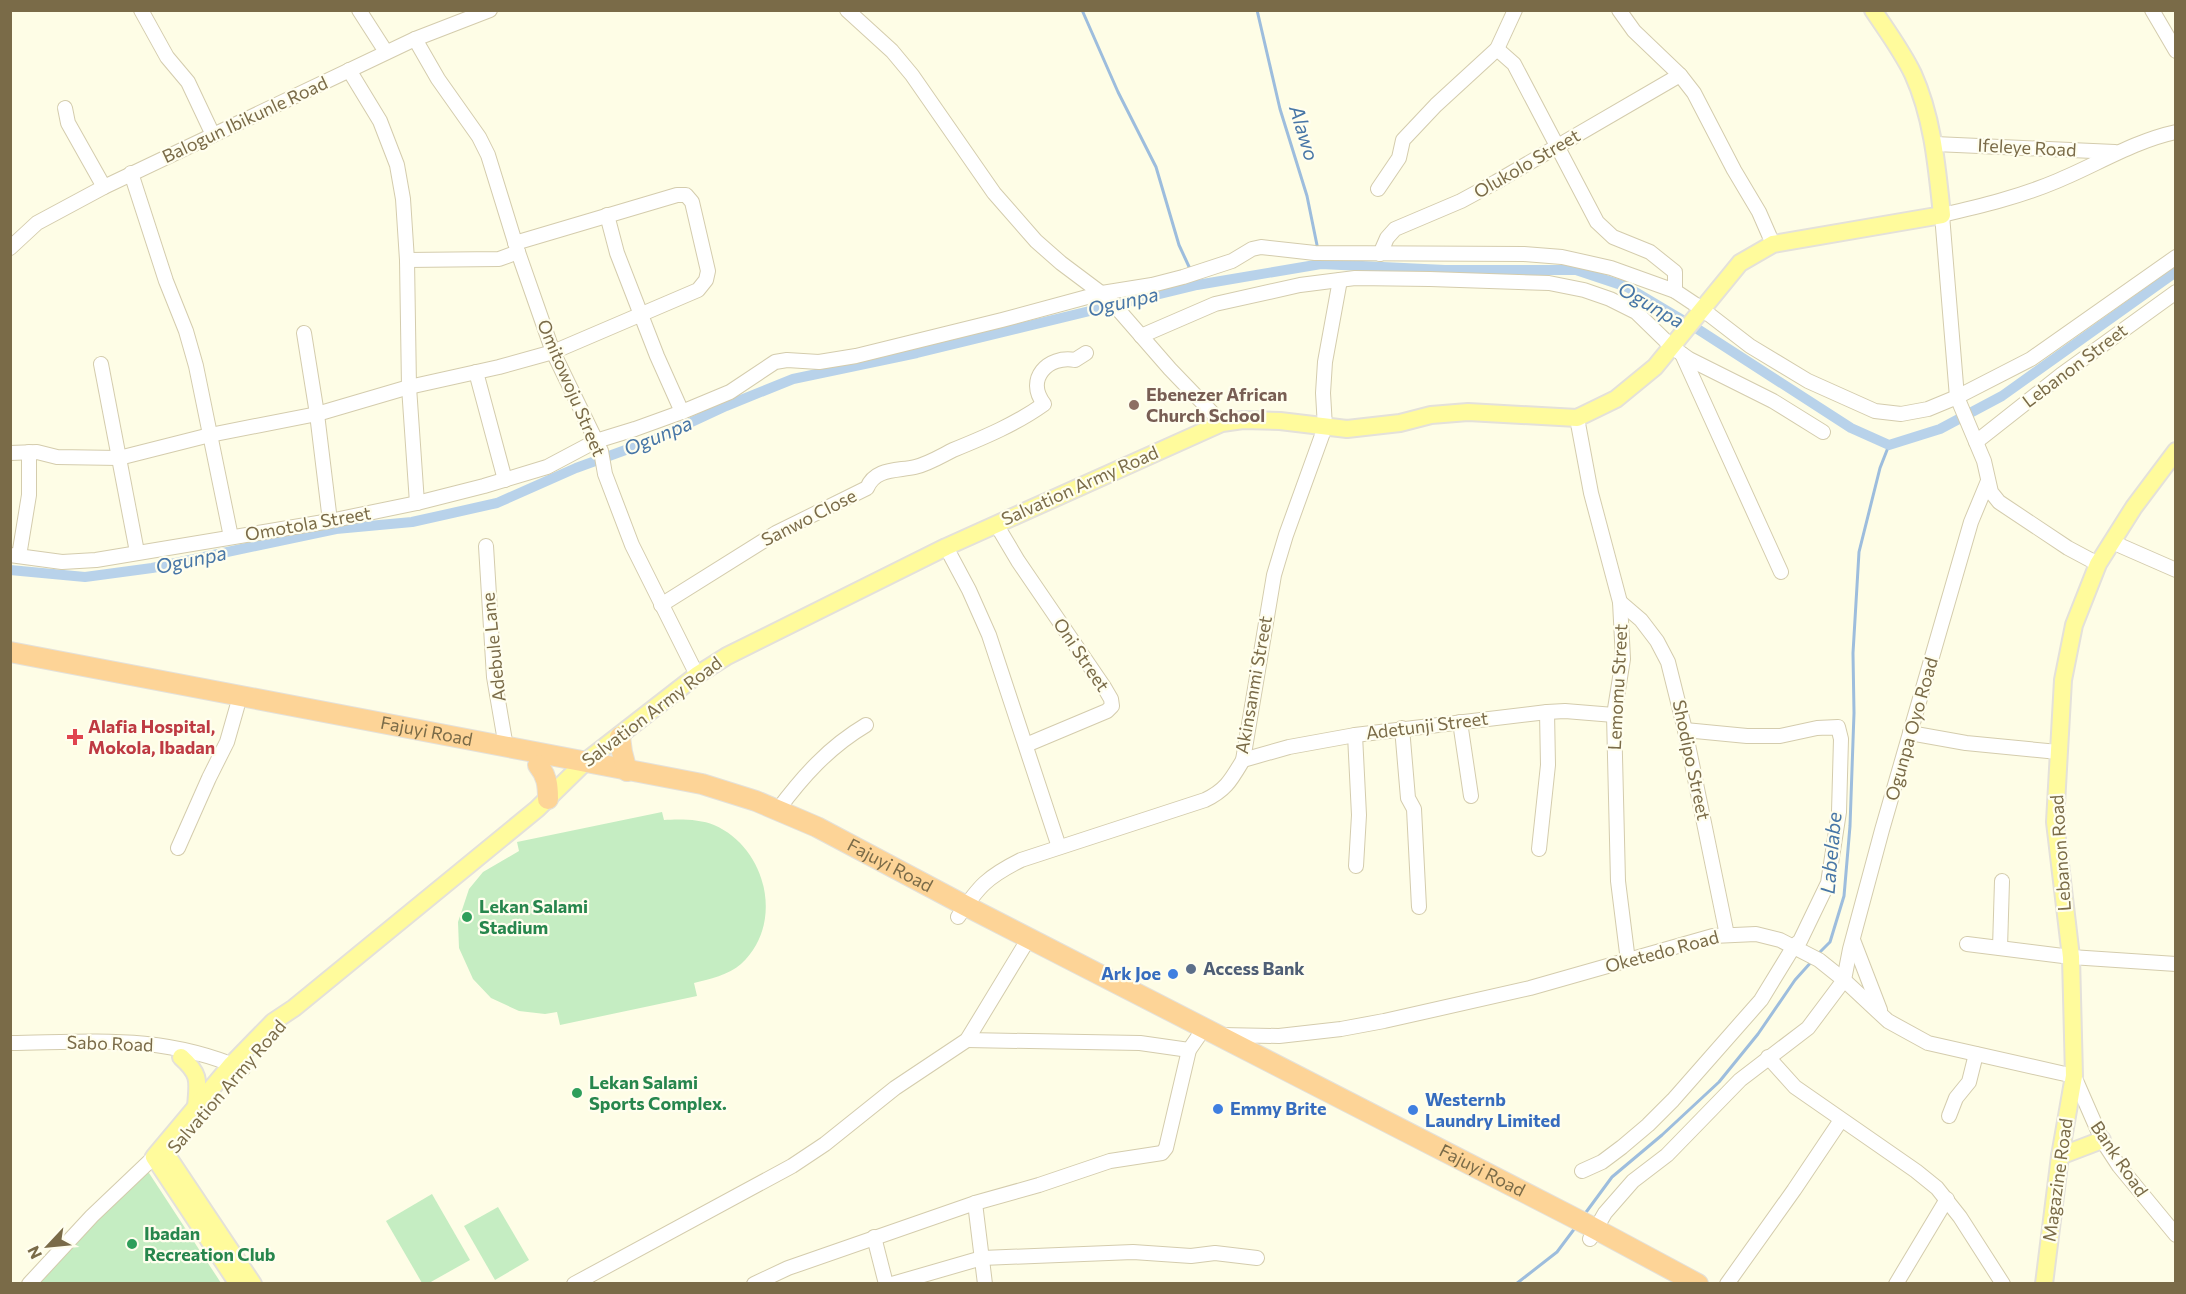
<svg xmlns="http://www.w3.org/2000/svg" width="2186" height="1294" viewBox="0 0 2186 1294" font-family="Commissioner,sans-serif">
<rect width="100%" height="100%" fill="#fefde6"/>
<!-- green -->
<g fill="#c5edc2">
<path d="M 662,812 L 664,820 C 679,819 700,819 714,825 C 767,848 785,924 741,964 C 729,975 709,979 694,983 L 697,996 L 560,1025 L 557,1012 L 545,1014 L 519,1011 L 491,998 L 473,979 L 459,948 L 458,922 L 469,889 L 483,872 L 519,851 L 517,842 Z"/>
<polygon points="149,1173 221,1283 31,1284 135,1174"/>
<polygon points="432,1194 470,1260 429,1283 422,1283 386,1221"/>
<polygon points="498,1207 529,1260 495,1280 464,1226"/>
</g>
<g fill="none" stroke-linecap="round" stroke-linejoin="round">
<!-- stream -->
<g stroke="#9dbddd" stroke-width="3">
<polyline points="1082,10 1118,92 1156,167 1179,245 1191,271"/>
<polyline points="1257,10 1280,109 1307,196 1318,250"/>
<polyline points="1319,256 1321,264"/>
<polyline points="1194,277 1197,285"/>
<polyline points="1817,955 1830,942 1844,896 1850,826 1854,713 1853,653 1859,552 1880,468 1889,445"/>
<polyline points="1584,1215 1612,1177 1662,1135 1719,1082 1758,1034 1795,980 1813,960"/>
<polyline points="1516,1284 1557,1252 1575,1228"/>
</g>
<!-- canal -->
<polyline stroke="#b8d2ea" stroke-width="10" points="10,570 85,577 152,568 336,529 412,522 497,503 576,468 653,440 726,406 793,379 917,353 1197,285 1321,264 1445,270 1576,270 1627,287 1696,328 1851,428 1889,445 1940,429 2002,396 2176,272"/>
<defs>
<g id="minor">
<polyline points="141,10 167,57 188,82 213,135"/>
<polyline points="359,10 386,52"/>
<polyline points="847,10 892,51 912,75 994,193 1036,241 1061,263 1109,299 1170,369 1222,423"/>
<polyline points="1619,10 1634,31 1680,75 1694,93 1734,170 1759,212 1773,244"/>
<polyline points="2152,10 2176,51"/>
<polyline points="415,39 438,79 479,137 488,155 518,252 553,352 601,451 605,474 632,545 697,675"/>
<polyline points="1497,49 1514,64 1597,222 1613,237 1650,252 1675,272 1675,291"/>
<polyline points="349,70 380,121 397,165 403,199 407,260 409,387 417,503"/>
<polyline points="65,108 68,123 104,187"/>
<polyline points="1935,144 2115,152"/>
<polyline points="131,173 166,281 186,331 196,366 231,537"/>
<polyline points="1378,189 1399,158 1403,140 1436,105 1497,49 1515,10"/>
<polyline points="607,215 617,253 657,356 682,412"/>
<polyline points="10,248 37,223 104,187 415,39 490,10"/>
<polyline points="1380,254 1387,238 1395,229 1461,201 1496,182 1680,75"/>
<polyline points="407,260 499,259 518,252"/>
<polyline points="304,333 317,414 330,521"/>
<polyline points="1141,336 1215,304 1300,285 1355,278 1430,279 1549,283 1584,290 1610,299 1636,312 1672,347 1689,359 1773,401 1823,432"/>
<polyline points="1682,354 1781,572"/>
<polyline points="101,364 137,552"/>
<polyline points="476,372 505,480"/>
<polyline points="1577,418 1591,493 1620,602 1623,659 1614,715 1618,881 1628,961"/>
<polyline points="1976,442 2061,375 2176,292"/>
<polyline points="10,453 37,452 57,457 119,458 210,435 317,414 409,387 499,367 553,352 698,290 706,280 708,271 692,202 686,195 677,195 515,243"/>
<polyline points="996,524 1018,561 1104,687 1111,699 1112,706 1107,711 1026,745"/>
<polyline points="2112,542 2176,570"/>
<polyline points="486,546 494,677 506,747"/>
<polyline points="946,547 969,590 989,635 1059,847"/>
<polyline points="10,555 62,562 96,560 330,521 417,503 484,486 547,467 596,441 635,429 682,412 730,392 775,362 787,360 819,362 856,356 1002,320 1102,293 1152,285 1183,277 1232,261 1252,249 1261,247 1315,253 1524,254 1562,257 1611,268 1675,291 1702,309 1750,346 1808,381 1875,411 1901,414 1928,409 1957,397 2031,359 2176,257"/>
<polyline points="19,556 29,495 29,452"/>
<path d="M 2098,564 L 2068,548 L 1999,502 L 1991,492 L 1984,461 L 1957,397 L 1942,215 C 1981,206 2019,197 2057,181 C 2096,165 2134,141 2176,132"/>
<polyline points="1620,602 1641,620 1657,641 1668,662 1685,730 1727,935"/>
<path d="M 661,605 L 776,533 L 867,488 C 875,468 897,471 915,467 C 928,464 941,456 953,450 C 985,437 1016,424 1044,404 C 1025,379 1048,355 1075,360 L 1086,353"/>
<polyline points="1460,722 1471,796"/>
<polyline points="1402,728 1408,798 1414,809 1419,907"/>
<polyline points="1910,733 1966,743 2058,752"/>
<polyline points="1355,735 1359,815 1356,866"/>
<polyline points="1243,760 1289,747 1355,735 1547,712 1565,711 1614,715"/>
<path d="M 777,811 C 803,776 829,747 866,725"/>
<polyline points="178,848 209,778 227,742 237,707"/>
<polyline points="1539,849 1548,765 1547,712"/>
<path d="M 958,917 C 979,886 987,877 1021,860 L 1205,800 C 1226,790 1231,780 1243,760 L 1274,575 L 1286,535 L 1325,427 L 1323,393 L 1325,362 L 1340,280"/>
<polyline points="1853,940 1880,1010"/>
<polyline points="1967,944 2071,957 2176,964"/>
<polyline points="2000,948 2002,881"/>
<polyline points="1222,1035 1279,1036 1341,1029 1384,1021 1530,988 1713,936 1756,934 1780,940 1819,960 1844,980 1888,1021 1928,1043 2074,1076 2102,1140 2119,1166 2176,1235"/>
<polyline points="967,1040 1140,1043 1189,1050"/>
<path d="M 10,1043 C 95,1042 162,1034 243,1069"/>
<polyline points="1768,1057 1795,1087 1916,1171 1937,1188 1960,1217 2003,1284"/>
<polyline points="1949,1116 1956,1098 1969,1082 1976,1054"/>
<polyline points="1582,1171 1602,1162 1622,1147 1648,1125 1673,1100 1761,1000 1794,946 1800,941 1828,883 1839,812 1841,739 1838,727 1817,728 1780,736 1747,736 1685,730"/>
<polyline points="975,1203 985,1284"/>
<polyline points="874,1237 886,1284"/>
<polyline points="1590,1239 1605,1213 1633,1181 1667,1155 1740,1080 1808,1028 1844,980 1850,949 1882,830 1971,522 1988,481"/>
<polyline points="29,1284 92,1216 154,1157"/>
<polyline points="574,1284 792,1166 825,1144 895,1088 967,1040 1029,938"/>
<polyline points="754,1284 788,1268 975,1203 1039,1185 1110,1161 1162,1153 1166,1148 1189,1050 1198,1037"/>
<polyline points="892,1284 982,1258 1133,1252 1191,1256 1215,1253 1257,1258"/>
<polyline points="1727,1284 1794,1190 1841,1120"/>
<polyline points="1896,1284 1947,1199"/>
</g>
<g id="major">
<path d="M 181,1057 C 201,1075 198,1081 196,1107"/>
<polyline points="162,1148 253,1284"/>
<polyline points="2060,1156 2102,1140"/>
<path d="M 238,1284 L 154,1157 L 232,1064 L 273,1022 L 294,1008 L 537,809 L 585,762 L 697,675 L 727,656 L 946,547 L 1222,423 L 1243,420 L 1280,421 L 1347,429 L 1400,423 L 1431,415 L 1468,412 L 1577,418 L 1616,399 L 1655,367 L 1740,263 L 1773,244 L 1942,215 C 1937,168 1933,118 1913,74 C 1902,51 1887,31 1873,10"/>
<polyline points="2044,1284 2060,1156 2074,1076 2071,957 2055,822 2063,680 2074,625 2098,564 2134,507 2176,451"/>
</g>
<g id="highway">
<path id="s1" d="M 10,652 L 702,784 L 756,801 L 817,827 L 966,906 L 1588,1225 L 1698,1284"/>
<polyline points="620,737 622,752 627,771"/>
<path d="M 538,765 C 547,776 548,785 548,799"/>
</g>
</defs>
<!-- minor casing -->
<use href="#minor" stroke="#d4ccad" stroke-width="16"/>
<!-- major casing -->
<use href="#major" stroke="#e4e1da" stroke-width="20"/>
<!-- highway casing -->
<use href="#highway" stroke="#e4e1da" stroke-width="22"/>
<!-- minor -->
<use href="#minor" stroke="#fff" stroke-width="14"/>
<!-- major -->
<use href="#major" stroke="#fffb9c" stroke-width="16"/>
<!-- highway -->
<use href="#highway" stroke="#fdd497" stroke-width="20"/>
</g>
<!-- markers -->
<circle fill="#8d6e63" stroke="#fffeee" stroke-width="2" cx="1134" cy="405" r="6"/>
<path fill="#e0444e" stroke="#fffeee" stroke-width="2" d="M72 728h6v6h6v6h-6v6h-6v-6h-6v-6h6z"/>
<g fill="#2e9e5b" stroke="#fffeee" stroke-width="2">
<circle cx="467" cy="917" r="6"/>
<circle cx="577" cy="1093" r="6"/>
<circle cx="132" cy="1244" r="6"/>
</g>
<circle fill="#5c6f8a" stroke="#fffeee" stroke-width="2" cx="1191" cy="969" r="6"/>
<g fill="#3f7fe0" stroke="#fffeee" stroke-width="2">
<circle cx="1173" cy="974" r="6"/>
<circle cx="1218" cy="1109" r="6"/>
<circle cx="1413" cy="1110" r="6"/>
</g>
<g text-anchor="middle" stroke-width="4.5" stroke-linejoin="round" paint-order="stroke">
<!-- street labels -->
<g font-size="18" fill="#7a6b48" stroke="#fffeee">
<text transform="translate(245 120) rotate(-25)" y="6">Balogun Ibikunle Road</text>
<text transform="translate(2027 148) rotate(3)" y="6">Ifeleye Road</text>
<text transform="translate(1527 164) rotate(-30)" y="6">Olukolo Street</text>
<text transform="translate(2075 366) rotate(-37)" y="6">Lebanon Street</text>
<text transform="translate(571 388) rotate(67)" y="6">Omitowoju Street</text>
<text transform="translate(1080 486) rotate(-24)" y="6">Salvation Army Road</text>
<text transform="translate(809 518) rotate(-27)" y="6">Sanwo Close</text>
<text transform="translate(308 524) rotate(-10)" y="6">Omotola Street</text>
<text transform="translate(494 647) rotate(-96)" y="6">Adebule Lane</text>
<text transform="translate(1081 655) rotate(56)" y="6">Oni Street</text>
<text transform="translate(1254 685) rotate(-80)" y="6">Akinsanmi Street</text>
<text transform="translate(1618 687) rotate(-87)" y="6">Lemomu Street</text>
<text transform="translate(652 712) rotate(-37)" y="6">Salvation Army Road</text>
<text transform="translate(1427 726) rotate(-7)" y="6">Adetunji Street</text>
<text transform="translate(1912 729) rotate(-74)" y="6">Ogunpa Oyo Road</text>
<text dy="6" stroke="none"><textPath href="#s1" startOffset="424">Fajuyi Road</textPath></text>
<text transform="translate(1691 760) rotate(78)" y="6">Shodipo Street</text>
<text transform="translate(2061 853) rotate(-94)" y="6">Lebanon Road</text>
<text dy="6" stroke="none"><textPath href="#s1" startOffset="910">Fajuyi Road</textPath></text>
<text transform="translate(1662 952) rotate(-15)" y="6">Oketedo Road</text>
<text transform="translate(110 1044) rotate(2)" y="6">Sabo Road</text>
<text transform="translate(227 1087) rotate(-49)" y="6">Salvation Army Road</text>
<text transform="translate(2119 1159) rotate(56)" y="6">Bank Road</text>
<text dy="6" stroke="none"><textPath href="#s1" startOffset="1576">Fajuyi Road</textPath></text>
<text transform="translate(2058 1180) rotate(-82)" y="6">Magazine Road</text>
</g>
<!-- education labels -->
<g font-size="18" font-weight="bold" fill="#785e54" stroke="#fffeee" text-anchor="start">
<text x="1146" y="401">Ebenezer African<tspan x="1146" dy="21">Church School</tspan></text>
</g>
<!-- health labels -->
<g font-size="18" font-weight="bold" fill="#be3a42" stroke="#fffeee" text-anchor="start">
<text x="88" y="733">Alafia Hospital,<tspan x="88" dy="21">Mokola, Ibadan</tspan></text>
</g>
<!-- leisure labels -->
<g font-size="18" font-weight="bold" fill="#27864d" stroke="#fffeee" text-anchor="start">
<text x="479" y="913">Lekan Salami<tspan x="479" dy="21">Stadium</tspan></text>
<text x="589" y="1089">Lekan Salami<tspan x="589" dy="21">Sports Complex.</tspan></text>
<text x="144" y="1240">Ibadan<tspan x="144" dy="21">Recreation Club</tspan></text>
</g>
<!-- service labels -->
<g font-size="18" font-weight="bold" fill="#4e5e75" stroke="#fffeee" text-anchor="start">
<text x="1203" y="975">Access Bank</text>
</g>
<!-- shop labels -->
<g font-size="18" font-weight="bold" fill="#366cbe" stroke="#fffeee" text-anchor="start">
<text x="1161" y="980" text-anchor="end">Ark Joe</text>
<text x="1425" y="1106">Westernb<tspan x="1425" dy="21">Laundry Limited</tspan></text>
<text x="1230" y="1115">Emmy Brite</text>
</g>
<!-- water labels -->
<g font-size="20" font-style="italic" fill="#4776a6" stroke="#fffeee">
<text transform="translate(1304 133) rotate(73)" y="7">Alawo</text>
<text transform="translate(1123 302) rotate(-13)" y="7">Ogunpa</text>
<text transform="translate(1651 305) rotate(30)" y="7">Ogunpa</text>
<text transform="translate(658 436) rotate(-23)" y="7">Ogunpa</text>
<text transform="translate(191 560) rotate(-12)" y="7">Ogunpa</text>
<text transform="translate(1831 853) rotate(-85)" y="7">Labelabe</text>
</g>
</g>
<!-- border -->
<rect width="2186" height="1294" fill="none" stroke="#7a6b48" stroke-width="24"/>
<!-- north arrow -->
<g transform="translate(48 1246) rotate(244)" stroke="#fffeee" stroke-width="4.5" paint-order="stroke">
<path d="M0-4.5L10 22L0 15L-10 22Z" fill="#7a6b48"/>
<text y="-9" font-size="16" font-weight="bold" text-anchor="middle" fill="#7a6b48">N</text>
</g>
</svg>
